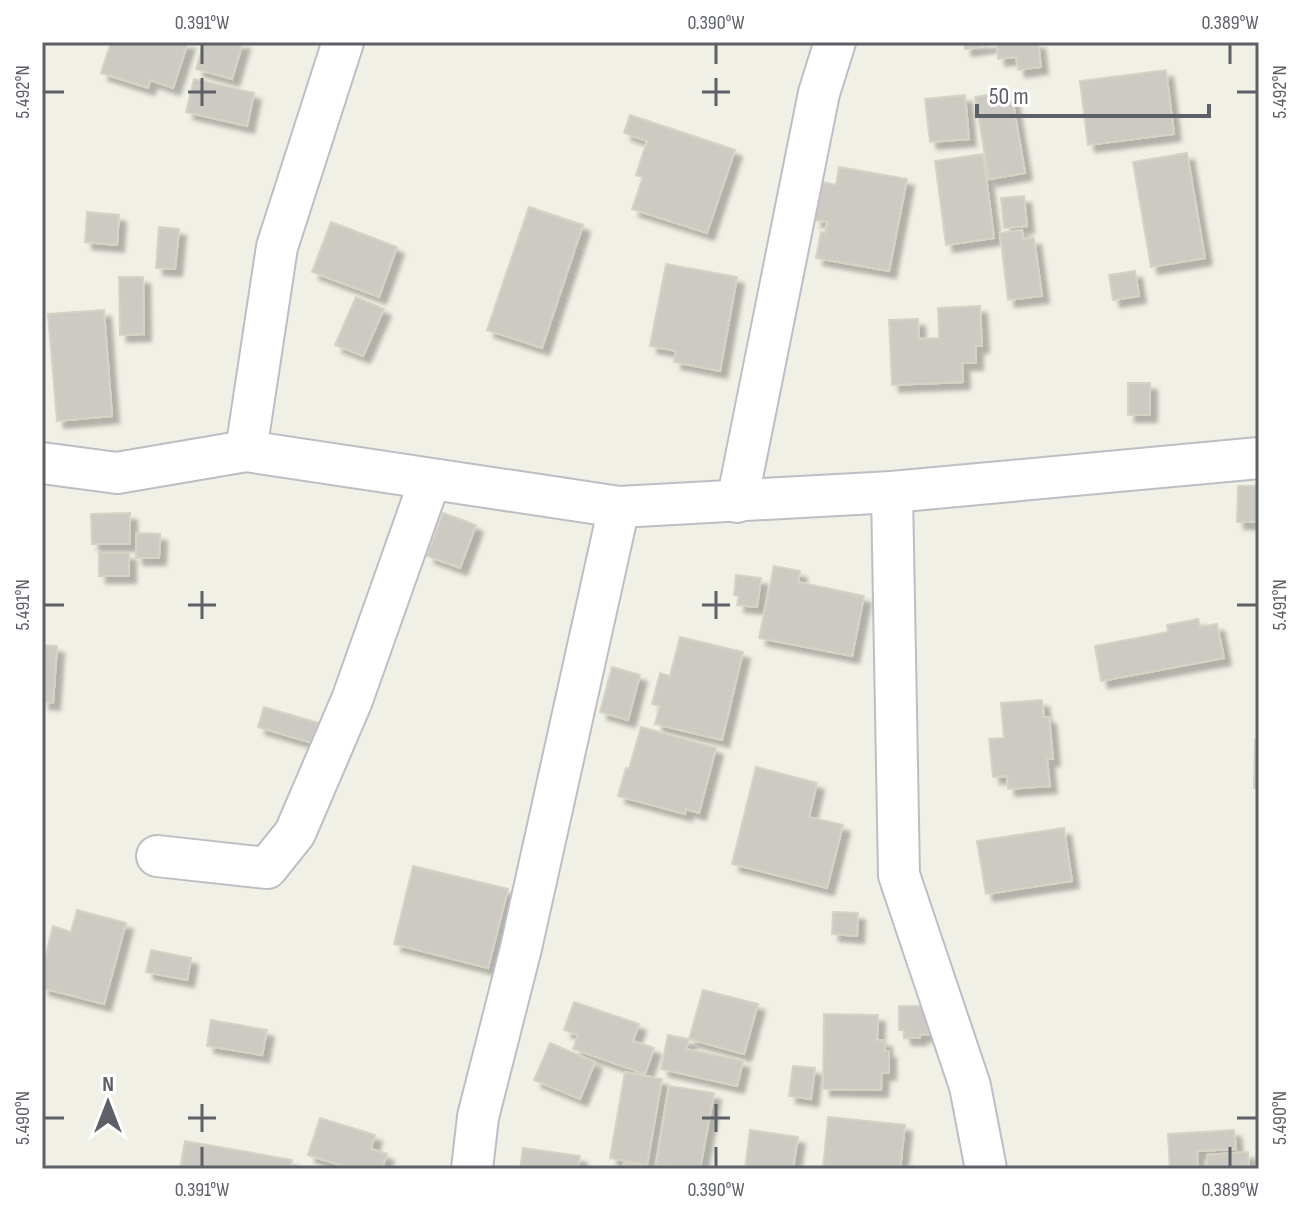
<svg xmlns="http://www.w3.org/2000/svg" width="1301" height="1211" viewBox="0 0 1301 1211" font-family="'Sofia Sans Condensed',sans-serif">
<defs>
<filter id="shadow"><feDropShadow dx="7" dy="7" stdDeviation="2" flood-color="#0004"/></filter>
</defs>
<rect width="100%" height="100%" fill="#f1f0e6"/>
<!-- building -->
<g fill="#cccac3" stroke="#d6d3c4" stroke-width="2" filter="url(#shadow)">
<polygon points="111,42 188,42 173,88 150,80 148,88 101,73"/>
<polygon points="204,42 243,42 232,79 196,69"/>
<polygon points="964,42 1038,42 1041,67 1018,70 1016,57 998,59 997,44 965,49"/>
<polygon points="1166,70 1174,134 1088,145 1080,81"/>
<polygon points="194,79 254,93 247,126 186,112"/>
<polygon points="1011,91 1025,173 989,179 975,97"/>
<polygon points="965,95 969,139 930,142 925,99"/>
<polygon points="630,115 735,150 707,233 632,209 643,177 636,175 647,141 624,133"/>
<polygon points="1187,153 1205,258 1151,267 1133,162"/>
<polygon points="983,154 994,238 946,245 935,161"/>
<polygon points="839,167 907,179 889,271 816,258 821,232 825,233 827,222 814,220 822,182 836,185"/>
<polygon points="1024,196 1027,226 1004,228 1001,198"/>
<polygon points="529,207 583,225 542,348 487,330"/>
<polygon points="87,212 119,215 117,245 85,242"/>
<polygon points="331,222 397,247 379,297 312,272"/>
<polygon points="159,227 179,229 175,269 156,268"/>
<polygon points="1022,230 1023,239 1034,238 1042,296 1008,300 1000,233"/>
<polygon points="666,264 737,277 720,371 674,362 676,351 650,346"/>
<polygon points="1135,271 1139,296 1113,300 1109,275"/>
<polygon points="119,277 143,277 144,334 120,335"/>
<polygon points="356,297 384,309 363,356 335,345"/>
<polygon points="980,306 982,346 976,346 976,363 962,363 963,382 892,385 889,320 918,319 919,339 939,338 938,308"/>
<polygon points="104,310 112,416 57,421 48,314"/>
<rect x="1128" y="383" width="22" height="32"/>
<polygon points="1238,486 1257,486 1257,522 1237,522"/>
<polygon points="130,513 130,544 92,544 91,514"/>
<polygon points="443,513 476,525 460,568 427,556"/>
<polygon points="136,533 160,534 159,558 136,558"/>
<rect x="99" y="553" width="30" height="23"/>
<polygon points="774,566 800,571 798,582 864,596 852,656 759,638"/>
<polygon points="736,575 761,578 757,607 737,605 739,596 734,595"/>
<polygon points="1198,619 1200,627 1217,624 1224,658 1101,681 1095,646 1168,632 1167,625"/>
<polygon points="680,637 743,652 722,740 655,724 660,706 652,704 660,673 670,676"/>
<polygon points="42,645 57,646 53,703 42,702"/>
<polygon points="612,667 640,675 628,720 600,712"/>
<polygon points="1042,700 1044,717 1049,717 1053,759 1047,759 1050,786 1008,789 1007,776 993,777 989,739 1004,738 1001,703"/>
<polygon points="264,707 318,723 312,743 258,727"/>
<polygon points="641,727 716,748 699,813 686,809 685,814 618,796 626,768 629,769"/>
<polygon points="1255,740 1259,740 1259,788 1254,788"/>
<polygon points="756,767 817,783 809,817 843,825 827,888 732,864"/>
<polygon points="1064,828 1072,881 986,894 977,841"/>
<polygon points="413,866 508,889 488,968 394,944"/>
<polygon points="77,910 126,923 104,1004 42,988 42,970 53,926 71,932"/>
<polygon points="833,912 858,913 857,936 832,934"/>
<polygon points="151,950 191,958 187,980 146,972"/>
<polygon points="703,990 758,1004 744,1054 689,1039"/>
<polygon points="574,1002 639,1024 633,1041 654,1048 645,1074 573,1049 578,1035 564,1030"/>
<polygon points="899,1006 934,1006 936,1035 920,1034 920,1038 904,1038 904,1030 899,1030"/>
<polygon points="824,1014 878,1015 877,1040 885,1040 885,1051 889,1051 889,1073 882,1073 881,1090 823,1089"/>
<polygon points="211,1020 267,1030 262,1055 207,1046"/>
<polygon points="668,1035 689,1039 686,1049 743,1061 737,1086 661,1069"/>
<polygon points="550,1043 595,1062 580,1099 534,1080"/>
<polygon points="793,1066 815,1068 811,1099 789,1096"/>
<polygon points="625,1072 662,1079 647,1165 610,1158"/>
<polygon points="669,1086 714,1093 700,1169 656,1165"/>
<polygon points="828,1117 905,1125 900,1169 823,1168"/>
<polygon points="320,1118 375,1135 371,1149 387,1154 382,1169 353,1169 308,1155"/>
<polygon points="750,1130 798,1137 793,1169 745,1169"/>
<polygon points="1234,1130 1236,1149 1197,1151 1198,1169 1170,1169 1168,1134"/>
<polygon points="185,1141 292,1160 290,1169 180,1169"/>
<polygon points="523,1148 580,1156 578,1169 520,1169"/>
<polygon points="1248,1152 1249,1169 1207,1169 1207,1155"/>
<polygon points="624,1163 647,1166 647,1169 623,1169"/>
</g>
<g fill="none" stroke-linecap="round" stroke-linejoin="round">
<defs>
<g id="minor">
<polyline points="246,451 277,247 343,42"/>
<polyline points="42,463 117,473 246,451 619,507 892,492 1259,458"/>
<polyline points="892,492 899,875 970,1086 986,1169"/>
<polyline points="737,502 819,93 835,42"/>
<polyline points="157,856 267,868 295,833 352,700 430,480"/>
<polyline points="472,1169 478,1117 521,948 619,507"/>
</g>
</defs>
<!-- minor casing -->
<use href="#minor" stroke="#bdbec5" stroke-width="44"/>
<!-- minor -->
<use href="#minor" stroke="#fff" stroke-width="40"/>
</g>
<!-- ticks -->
<path fill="none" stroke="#5d6067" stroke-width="3" d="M 202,44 L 202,64M 716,44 L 716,64M 1230,44 L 1230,64M 202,78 L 202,106M 716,78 L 716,106M 44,92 L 64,92M 188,92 L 216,92M 702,92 L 730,92M 1237,92 L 1257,92M 202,591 L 202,619M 716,591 L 716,619M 44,605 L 64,605M 188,605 L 216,605M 702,605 L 730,605M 1237,605 L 1257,605M 202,1104 L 202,1132M 716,1104 L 716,1132M 44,1118 L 64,1118M 188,1118 L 216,1118M 702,1118 L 730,1118M 1237,1118 L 1257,1118M 202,1147 L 202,1167M 716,1147 L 716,1167M 1230,1147 L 1230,1167"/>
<!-- border -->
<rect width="1301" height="1211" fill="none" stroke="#ffffff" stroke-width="88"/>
<!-- north arrow -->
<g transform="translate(108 1103)" stroke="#ffffff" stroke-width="6" paint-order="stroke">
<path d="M0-6L14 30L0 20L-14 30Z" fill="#5d6067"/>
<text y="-12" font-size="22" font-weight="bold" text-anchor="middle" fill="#5d6067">N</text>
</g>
<!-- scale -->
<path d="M977 104v12h232v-12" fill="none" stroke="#5d6067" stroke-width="4"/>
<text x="989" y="104" font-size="24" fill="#5d6067" stroke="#ffffff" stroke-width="6" paint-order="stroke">50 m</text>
<rect x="44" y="44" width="1213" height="1123" fill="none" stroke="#5d6067" stroke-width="3"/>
<g font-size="20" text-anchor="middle" fill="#5d6067">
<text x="202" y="29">0.391°W</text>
<text x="716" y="29">0.390°W</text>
<text x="1230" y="29">0.389°W</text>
<text transform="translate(22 92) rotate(-90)" y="7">5.492°N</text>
<text transform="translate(1279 92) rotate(-90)" y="7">5.492°N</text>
<text transform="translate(22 605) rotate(-90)" y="7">5.491°N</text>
<text transform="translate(1279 605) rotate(-90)" y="7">5.491°N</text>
<text transform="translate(22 1118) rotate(-90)" y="7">5.490°N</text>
<text transform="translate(1279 1118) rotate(-90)" y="7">5.490°N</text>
<text x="202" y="1196">0.391°W</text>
<text x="716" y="1196">0.390°W</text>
<text x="1230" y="1196">0.389°W</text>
</g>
</svg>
